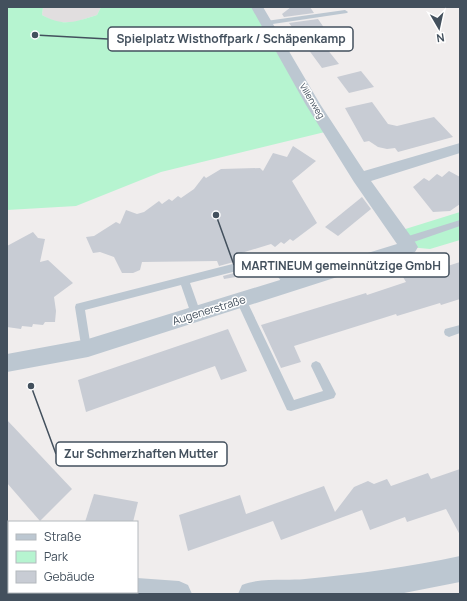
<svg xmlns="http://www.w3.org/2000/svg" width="467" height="601" viewBox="0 0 467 601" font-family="Manrope,sans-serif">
<rect width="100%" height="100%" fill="#f0eded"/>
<!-- education -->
<polygon fill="#e1dedf" points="43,7 101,7 97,15 75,22 55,22 42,15"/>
<!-- green -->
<g fill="#b6f4d0">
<path d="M 7,7 L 43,7 L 42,15 C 63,27 75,22 97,15 L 101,7 L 256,7 L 329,131 L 161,172 L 76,206 L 7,210 Z"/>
<polygon points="460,212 460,240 430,249 409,247 399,231"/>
</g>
<!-- building -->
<g fill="#c8ccd4">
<polygon points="291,7 310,7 314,13 284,17 282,14"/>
<polygon points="318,19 327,32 315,34 339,64 322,68 289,23"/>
<polygon points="361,71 374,87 349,93 337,77"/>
<polygon points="372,102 388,124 397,126 434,117 453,137 398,152 395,148 387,149 378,147 369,141 364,142 345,108"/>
<polygon points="293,146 316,161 292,181 317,223 293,241 290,239 284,244 281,242 275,247 271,244 238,254 241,260 219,266 217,261 142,262 140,270 133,273 122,273 114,257 100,252 93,253 86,237 94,236 116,222 120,224 126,210 137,214 144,212 159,201 162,204 169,199 172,201 178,196 181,198 194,189 204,176 206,178 221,169 260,168 263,171 273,153 287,157"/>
<polygon points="449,171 460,177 460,204 450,211 433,212 413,187 424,178 429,181 437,174 442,177"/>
<polygon points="362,197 371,209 338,236 325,227"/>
<polygon points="33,232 38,238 45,239 40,262 48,260 73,283 54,297 56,311 55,322 45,322 43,325 33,324 32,327 22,326 21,329 7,327 7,246"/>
<polygon points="460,262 460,299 441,305 440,303 397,316 396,314 294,346 301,362 281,368 261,325 366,293 367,295 406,282 403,277 417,272 423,274"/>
<polygon points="245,270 248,275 224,279 223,276"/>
<polygon points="228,329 247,371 221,380 215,366 86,412 78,380"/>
<polygon points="7,420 72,489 40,521 7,483"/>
<polygon points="460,469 460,535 446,509 407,522 405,517 370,530 362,510 281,540 273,521 188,551 179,515 240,495 246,514 324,486 335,512 354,487 368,481 374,484 387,479 391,486 428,473 431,479"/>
<polygon points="94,494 138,502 133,522 85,522"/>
</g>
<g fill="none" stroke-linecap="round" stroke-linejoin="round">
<!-- service -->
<g fill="#bcc7d1" fill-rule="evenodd">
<polygon points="345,10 348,12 347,13 266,25 263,23 266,21"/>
<polygon points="460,220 460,226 405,245 400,241 402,238"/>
<path d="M 260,257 C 277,258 284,269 292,282 L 294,285 L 292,288 L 286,288 L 271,267 L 260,265 L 190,283 L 201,314 L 200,317 L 196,318 L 192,317 L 191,314 L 181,285 L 85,310 L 91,348 L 90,351 L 86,353 L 82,351 L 75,307 L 76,304 Z"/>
<polygon points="241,296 245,297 294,400 323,391 311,366 312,363 316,361 320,363 334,390 336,394 334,398 291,411 287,410 236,300 237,297"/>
<polygon points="460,325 460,333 449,337 445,335 444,332 445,329"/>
</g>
<!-- minor -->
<g fill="#bcc7d1" fill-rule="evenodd">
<polygon points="251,7 263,7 320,104 364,171 460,143 460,153 371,181 415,242 418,247 415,252 88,357 7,372 7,354 88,339 397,244 354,182 306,105"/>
<rect x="7" y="539" width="2" height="25"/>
<path d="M 460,556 L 460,582 L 399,594 L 238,594 L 242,585 C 261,577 285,581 305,579 C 358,574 409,567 460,556 Z"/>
<polygon points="137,578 179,581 188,585 192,594 125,594 125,592 137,592"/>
</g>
</g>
<g text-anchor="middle" stroke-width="3" stroke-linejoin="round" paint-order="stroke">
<!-- far-street labels -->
<g font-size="9" fill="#43505d" stroke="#fff">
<text transform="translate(312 101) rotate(59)" y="3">Villenweg</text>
</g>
<!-- street labels -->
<g font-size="11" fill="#43505d" stroke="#fff">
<text transform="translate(209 310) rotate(-17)" y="4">Augenerstraße</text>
</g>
</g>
<!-- callouts -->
<path fill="none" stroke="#43505d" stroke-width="1.5" d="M35 35L108 39M216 215L234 265M31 386L56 454"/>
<g fill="#43505d" stroke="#fff" stroke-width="1.5">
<circle cx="35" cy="35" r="4"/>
<circle cx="216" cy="215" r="4"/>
<circle cx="31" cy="386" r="4"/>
</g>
<g fill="#fff" stroke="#43505d" stroke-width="1.5">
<rect x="108" y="27" width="245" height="24" rx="4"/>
<rect x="234" y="253" width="215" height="24" rx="4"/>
<rect x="56" y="442" width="171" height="24" rx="4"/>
</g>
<g font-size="12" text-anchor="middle" font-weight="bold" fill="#43505d">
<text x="231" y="43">Spielplatz Wisthoffpark / Schäpenkamp</text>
<text x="341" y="270">MARTINEUM gemeinnützige GmbH</text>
<text x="141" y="458">Zur Schmerzhaften Mutter</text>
</g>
<!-- border -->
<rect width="467" height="601" fill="none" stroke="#43505d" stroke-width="16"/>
<!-- legend -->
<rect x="8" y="521" width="130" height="72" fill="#ffffff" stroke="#b4b9be"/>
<rect x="16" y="534" width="20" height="6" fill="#bcc7d1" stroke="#b4b9be"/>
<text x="44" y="541" font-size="12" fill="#43505d">Straße</text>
<rect x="16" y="551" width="20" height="12" fill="#b6f4d0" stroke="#b4b9be"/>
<text x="44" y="561" font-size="12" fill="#43505d">Park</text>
<rect x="16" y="571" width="20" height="12" fill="#c8ccd4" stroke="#b4b9be"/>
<text x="44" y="581" font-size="12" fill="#43505d">Gebäude</text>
<!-- north arrow -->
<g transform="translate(439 28) rotate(171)" stroke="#ffffff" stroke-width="3" paint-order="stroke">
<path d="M0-3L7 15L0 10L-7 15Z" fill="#43505d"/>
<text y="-6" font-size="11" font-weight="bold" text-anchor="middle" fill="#43505d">N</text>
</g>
</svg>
